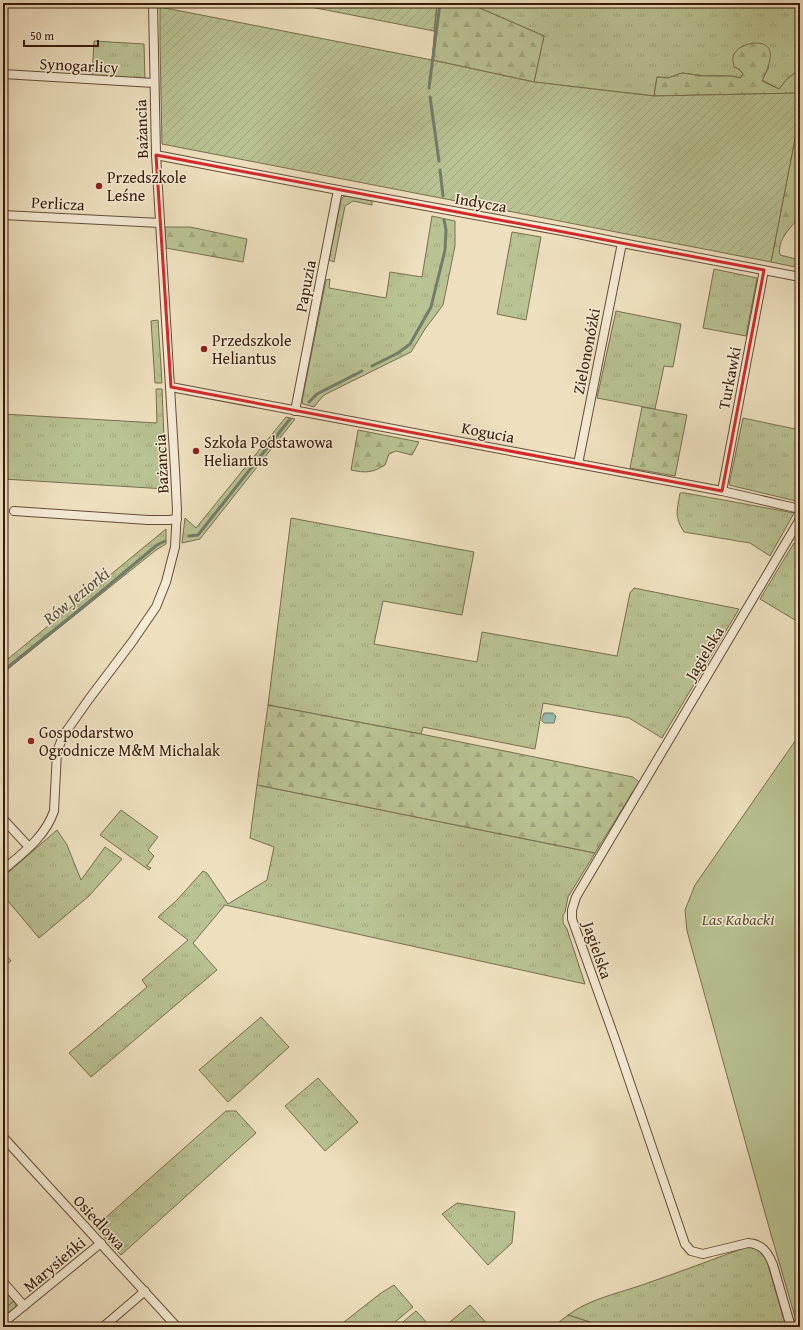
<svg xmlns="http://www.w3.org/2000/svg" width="803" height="1330" viewBox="0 0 803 1330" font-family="'Gentium Book Plus',serif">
<defs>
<pattern id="grass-tufts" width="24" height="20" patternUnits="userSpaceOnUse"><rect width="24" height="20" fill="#b9c292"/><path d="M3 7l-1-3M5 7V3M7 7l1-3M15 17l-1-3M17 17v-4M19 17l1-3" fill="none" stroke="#a0a67c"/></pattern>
<pattern id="forest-firs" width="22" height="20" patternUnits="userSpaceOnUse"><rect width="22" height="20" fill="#b9c292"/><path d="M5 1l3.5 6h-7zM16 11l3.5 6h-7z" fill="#a0a67c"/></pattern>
<pattern id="garden-furrows" width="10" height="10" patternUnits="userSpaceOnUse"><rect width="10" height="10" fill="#b9c292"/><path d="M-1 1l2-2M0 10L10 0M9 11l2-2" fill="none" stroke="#a0a67c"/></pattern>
<pattern id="water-waves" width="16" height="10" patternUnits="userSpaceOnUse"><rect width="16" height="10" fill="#9abdae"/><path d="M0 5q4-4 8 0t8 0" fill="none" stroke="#85a294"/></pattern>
</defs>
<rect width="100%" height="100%" fill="#eee0bf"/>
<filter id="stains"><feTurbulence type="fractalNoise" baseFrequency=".005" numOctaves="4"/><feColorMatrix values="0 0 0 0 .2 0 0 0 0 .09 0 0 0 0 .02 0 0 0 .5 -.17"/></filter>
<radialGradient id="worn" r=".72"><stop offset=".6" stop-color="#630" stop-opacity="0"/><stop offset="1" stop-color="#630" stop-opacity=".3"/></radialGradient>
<!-- grass -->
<g fill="url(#grass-tufts)" stroke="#786e4d">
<polygon points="476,3 800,3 800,69 787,79 779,89 762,80 769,67 744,45 734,54 734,67 739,69 743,74 740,78 731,76 705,76 682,73 668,78 657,77 654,96 534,82 544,36 475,6"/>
<polygon points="94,41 144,44 145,79 92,76"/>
<polygon points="346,196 372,201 372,205 353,201 345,206 334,262 329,260 341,200 343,197"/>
<polygon points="432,216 455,221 455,246 443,305 425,329 411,352 326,394 322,397 314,407 303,404 302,401 326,280 330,279 329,288 386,298 390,272 422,277"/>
<polygon points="512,232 541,237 526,320 497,314"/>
<polygon points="714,269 757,278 746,336 703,328"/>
<polygon points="616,311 681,324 673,367 664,366 655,409 597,398"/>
<polygon points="158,320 162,383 155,383 151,321"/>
<polygon points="156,389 162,389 166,489 3,479 3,414 157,423"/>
<polygon points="286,417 295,419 200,539 182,543 185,518 196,528"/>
<polygon points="743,418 800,430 800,502 729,485"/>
<path d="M 680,493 L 685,493 L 794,513 L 770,556 L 750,543 L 684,532 C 674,516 677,511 680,493 Z"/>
<polygon points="291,518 474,552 462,615 383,601 374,644 477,662 482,632 617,656 630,593 634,588 739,609 662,738 629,718 543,703 535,749 423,727 421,734 268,705"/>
<polygon points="166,529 166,544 156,550 3,673 3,663"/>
<polygon points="794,543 800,547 800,623 760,599"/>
<polygon points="257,785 595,853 568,897 565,912 563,915 563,923 567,929 585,984 225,905 193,943 217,970 91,1077 69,1053 147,987 142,980 188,940 158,917 176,901 203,871 207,873 228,904 267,880 274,847 250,838"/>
<polygon points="121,810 158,837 148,850 154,856 147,866 151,868 149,870 100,835"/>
<polygon points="57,830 67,845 81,880 105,847 122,859 89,896 39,938 3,895 3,877"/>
<polygon points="3,951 11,961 3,967"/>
<polygon points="261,1017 289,1047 228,1102 199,1070"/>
<polygon points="318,1078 358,1122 325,1151 285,1106"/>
<polygon points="226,1111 236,1111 256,1133 121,1255 95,1227"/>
<polygon points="457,1203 515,1212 512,1243 488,1265 442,1214"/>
<path d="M 752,1245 L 762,1253 L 767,1261 L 786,1327 L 605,1327 L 568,1315 C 588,1300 615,1294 639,1286 C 677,1273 714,1259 752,1245 Z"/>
<polygon points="394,1285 413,1307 389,1327 348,1327 344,1322 381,1293"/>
<polygon points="15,1300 16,1307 3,1317 3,1310"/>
<polygon points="470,1305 490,1327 444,1327"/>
<polygon points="416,1311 431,1327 397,1327"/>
</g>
<!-- forest -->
<g fill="url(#forest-firs)" stroke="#786e4d">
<polygon points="437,3 476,3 475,6 544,36 534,82 432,60"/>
<path d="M 754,43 C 756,43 761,43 763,44 C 778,49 766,72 762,81 L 779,89 L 787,79 L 800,69 L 800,93 L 654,96 L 657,77 L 668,78 L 682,73 L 705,76 L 731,76 L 740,78 L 743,74 L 739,69 L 734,67 C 734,64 732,60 733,57 C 735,48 746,44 754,43 Z"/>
<path d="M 800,113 L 800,217 C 790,228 777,240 780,255 L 800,260 L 800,268 L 771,262 Z"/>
<polygon points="165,227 190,227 247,239 243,262 166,248"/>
<polygon points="642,407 687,415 675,476 630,468"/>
<path d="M 358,430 L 419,442 L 412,455 L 396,451 L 389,454 L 385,465 C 373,473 365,473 351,470 Z"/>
<polygon points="268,705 421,734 633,777 639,782 595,853 257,785"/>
<polygon points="9,1294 15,1300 3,1310 3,1299"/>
<polygon points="568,1315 605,1327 553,1327"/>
</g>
<!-- park -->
<polygon fill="#b9c292" stroke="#786e4d" points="800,734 800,1327 798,1327 770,1231 687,931 685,910 695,885"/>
<!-- garden -->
<g fill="url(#garden-furrows)" stroke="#786e4d">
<polygon points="290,3 437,3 434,31"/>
<polygon points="160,7 432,60 534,82 654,96 800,93 800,113 771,262 162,144 160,44"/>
</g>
<!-- water -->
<polygon fill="url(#water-waves)" stroke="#737c6c" points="544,713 553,713 556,716 554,723 544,723 542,721 542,718"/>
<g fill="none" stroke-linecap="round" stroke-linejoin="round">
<!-- stream -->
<g stroke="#737c6c" stroke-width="3">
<polyline points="429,88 440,3"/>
<polyline points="430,97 439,161"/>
<polyline points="440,170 443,196"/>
<polyline points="372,366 398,353 410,344 431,307 445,250 446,230 444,220"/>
<polyline points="309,402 317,394 362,371"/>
<polyline points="189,536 198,535 290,419"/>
<polyline points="3,671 84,606 157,545 165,541"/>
</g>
<defs>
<g id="minor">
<polyline points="3,74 154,83"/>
<polyline points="156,155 338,190 568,232 622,243 800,277"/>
<polyline points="3,215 160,223"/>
<polyline points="171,387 722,491 800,509"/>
<polyline points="295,411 338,190"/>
<polyline points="578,464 622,243"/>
<polyline points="722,491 764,270"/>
<polyline points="14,511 148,520 169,520 177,519"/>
<polyline points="3,819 29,847"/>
<path d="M 3,870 C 24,852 45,837 54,811 L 57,752 L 63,736 L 89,699 L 132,642 L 156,607 L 166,582 L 175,547 L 177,510 L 175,470 L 156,155 L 153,3"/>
<polyline points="3,1137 177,1327"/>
<polyline points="3,1282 24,1306"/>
<polyline points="3,1323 101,1243"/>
<polyline points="103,1327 145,1291"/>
<path d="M 791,1327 L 773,1265 C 768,1252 762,1244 748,1243 L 703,1254 L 691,1251 L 685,1244 L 615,1039 L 572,919 L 572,910 L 576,897 L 800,519"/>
</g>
</defs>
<!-- minor casing -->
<use href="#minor" stroke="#664c36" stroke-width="10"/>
<!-- minor -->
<use href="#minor" stroke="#f4ebd5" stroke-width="8"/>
</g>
<!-- marked area -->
<path fill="none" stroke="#d62828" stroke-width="3" stroke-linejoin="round" d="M 156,155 L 764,270 L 722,491 L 171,387 Z"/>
<!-- markers -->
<g fill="#8f2418" stroke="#f4ebd5" stroke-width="1.5">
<circle cx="99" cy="186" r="4"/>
<circle cx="204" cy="349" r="4"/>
<circle cx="196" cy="451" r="4"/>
<circle cx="31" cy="741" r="4"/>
</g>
<g text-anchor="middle" stroke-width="3" stroke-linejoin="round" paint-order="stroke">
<!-- street labels -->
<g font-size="16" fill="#381a08" stroke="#f4ebd5">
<text transform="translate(79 65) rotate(3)" y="6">Synogarlicy</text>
<text transform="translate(141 129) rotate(-92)" y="6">Bażancia</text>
<text transform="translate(481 202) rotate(10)" y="6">Indycza</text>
<text transform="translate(58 203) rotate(3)" y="6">Perlicza</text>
<text transform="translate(305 286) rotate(-79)" y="6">Papuzia</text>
<text transform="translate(586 351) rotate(-79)" y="6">Zielononóżki</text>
<text transform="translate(729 378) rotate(-79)" y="6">Turkawki</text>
<text transform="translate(488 432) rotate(11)" y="6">Kogucia</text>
<text transform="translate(161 464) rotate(-93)" y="6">Bażancia</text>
<text transform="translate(704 653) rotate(-59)" y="6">Jagielska</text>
<text transform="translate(598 950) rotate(71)" y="6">Jagielska</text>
<text transform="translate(100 1222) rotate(47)" y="6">Osiedlowa</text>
<text transform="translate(54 1264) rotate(-40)" y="6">Marysieńki</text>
</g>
<!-- poi labels -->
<g font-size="16" fill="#381a08" stroke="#f4ebd5" text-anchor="start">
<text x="107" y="183">Przedszkole<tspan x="107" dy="18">Leśne</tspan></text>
<text x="212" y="346">Przedszkole<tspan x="212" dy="18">Heliantus</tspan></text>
<text x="204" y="448">Szkoła Podstawowa<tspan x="204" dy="18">Heliantus</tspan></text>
<text x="39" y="738">Gospodarstwo<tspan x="39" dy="18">Ogrodnicze M&amp;M Michalak</tspan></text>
</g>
<!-- park labels -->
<g font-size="16" font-style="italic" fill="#5f4c31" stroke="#f4ebd5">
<text x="738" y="925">Las Kabacki</text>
</g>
<!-- water labels -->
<g font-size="17" font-style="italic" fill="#554b3a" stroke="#f4ebd5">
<text transform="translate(76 596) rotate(-39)" y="6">Rów Jeziorki</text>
</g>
</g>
<!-- margin -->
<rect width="803" height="1330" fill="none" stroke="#eee0bf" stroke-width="16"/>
<rect x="4" y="4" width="795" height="1322" fill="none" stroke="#381a08" stroke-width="2"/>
<rect x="8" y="8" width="787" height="1314" fill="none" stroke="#381a08"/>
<!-- scale -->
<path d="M24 40v6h74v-6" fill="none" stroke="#381a08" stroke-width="2"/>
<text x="30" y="40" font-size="12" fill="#381a08" stroke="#f4ebd5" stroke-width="3" paint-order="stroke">50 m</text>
<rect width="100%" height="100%" filter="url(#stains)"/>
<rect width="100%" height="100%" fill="url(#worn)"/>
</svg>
